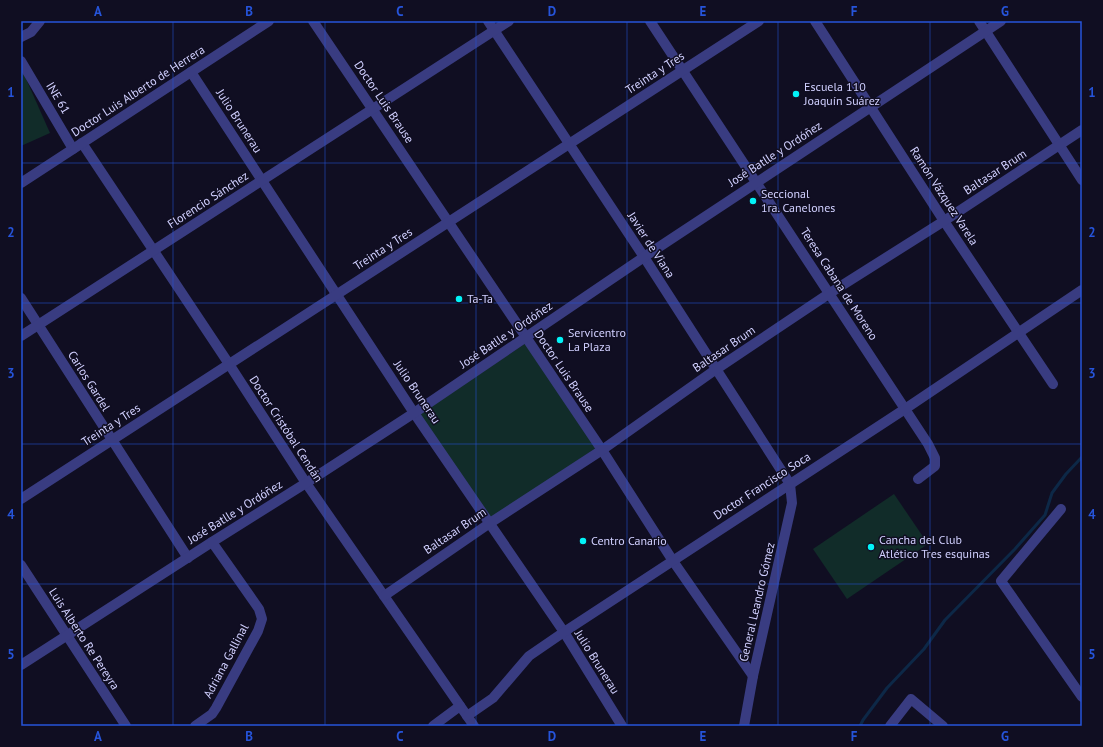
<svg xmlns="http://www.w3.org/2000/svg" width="1103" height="747" viewBox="0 0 1103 747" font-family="'PT Sans',sans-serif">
<rect width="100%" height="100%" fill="#100e22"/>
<!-- green -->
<g fill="#112c29">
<polygon points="23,72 50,133 21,146 21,73"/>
<polygon points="526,343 596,448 490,519 420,414"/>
<polygon points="894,494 928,544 847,599 813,549"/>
</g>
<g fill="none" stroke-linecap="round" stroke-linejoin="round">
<!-- stream -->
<polyline stroke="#0d2847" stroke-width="3" points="860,726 863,720 887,688 924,649 945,620 1015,549 1045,515 1052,493 1066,474 1082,457"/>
<!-- minor -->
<g stroke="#393c81" stroke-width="10">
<polyline points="313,21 602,450 673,561 753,676"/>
<polyline points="488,21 644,257 790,484 792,503 753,676 744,726"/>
<polyline points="650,21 928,444 935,458 935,466 918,479"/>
<polyline points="815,21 944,221 1053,384"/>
<polyline points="979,21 1082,180"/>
<polyline points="21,37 31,32 40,21"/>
<polyline points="21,61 73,149"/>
<polyline points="191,72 414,413 564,632 622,726"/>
<polyline points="82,143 229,364 306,483 474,726"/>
<polyline points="21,183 269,21"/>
<polyline points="21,298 188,558"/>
<polyline points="21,336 509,21"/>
<polyline points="21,499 759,21"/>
<polyline points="1061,509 1001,581 1082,697"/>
<polyline points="21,565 126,726"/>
<polyline points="384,596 490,523 602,450 715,370 830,293 944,221 1082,130"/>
<polyline points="21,665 212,542 306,483 414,413 644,257 1001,21"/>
<polyline points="467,716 493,698 529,656 564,632 905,409 1082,290"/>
<polyline points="195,726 212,714 216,708 258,631 262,619 259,609 212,542"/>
<polyline points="433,726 460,706"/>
<polyline points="890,726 911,699 943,726"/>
</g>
</g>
<!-- grid -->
<path fill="none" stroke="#2654da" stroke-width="1" stroke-opacity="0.55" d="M 173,21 L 173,726M 325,21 L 325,726M 476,21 L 476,726M 627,21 L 627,726M 778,21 L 778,726M 930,21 L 930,726M 21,163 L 1082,163M 21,303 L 1082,303M 21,444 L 1082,444M 21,584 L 1082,584"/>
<!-- markers -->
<g fill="#02f3f8" stroke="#100e22" stroke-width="1.5">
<circle cx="796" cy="94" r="4"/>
<circle cx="753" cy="201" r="4"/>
<circle cx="459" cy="299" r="4"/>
<circle cx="560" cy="340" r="4"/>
<circle cx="583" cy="541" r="4"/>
<circle cx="871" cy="547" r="4"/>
</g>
<g text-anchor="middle" stroke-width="3" stroke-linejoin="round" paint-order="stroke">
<!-- street labels -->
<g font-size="12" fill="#d1d0ff" stroke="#100e22">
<text transform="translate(655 73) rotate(-33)" y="4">Treinta y Tres</text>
<text transform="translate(138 91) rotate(-33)" y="4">Doctor Luis Alberto de Herrera</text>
<text transform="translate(58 98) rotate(59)" y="4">INE 61</text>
<text transform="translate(384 102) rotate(56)" y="4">Doctor Luis Brause</text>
<text transform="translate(239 121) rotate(57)" y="4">Julio Brunerau</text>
<text transform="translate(775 154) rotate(-33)" y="4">José Batlle y Ordóñez</text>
<text transform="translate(995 172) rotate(-33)" y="4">Baltasar Brum</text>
<text transform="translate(944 196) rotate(57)" y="4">Ramón Vázquez Varela</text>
<text transform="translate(208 200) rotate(-33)" y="4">Florencio Sánchez</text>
<text transform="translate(651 245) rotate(57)" y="4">Javier de Viana</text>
<text transform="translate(383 249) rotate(-33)" y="4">Treinta y Tres</text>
<text transform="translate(839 284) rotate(57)" y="4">Teresa Cabana de Moreno</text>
<text transform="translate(506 335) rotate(-34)" y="4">José Batlle y Ordóñez</text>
<text transform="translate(724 349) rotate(-34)" y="4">Baltasar Brum</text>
<text transform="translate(564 371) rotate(56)" y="4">Doctor Luis Brause</text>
<text transform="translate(89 381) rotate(58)" y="4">Carlos Gardel</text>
<text transform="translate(417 392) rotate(56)" y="4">Julio Brunerau</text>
<text transform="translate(111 425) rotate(-33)" y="4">Treinta y Tres</text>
<text transform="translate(286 429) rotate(57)" y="4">Doctor Cristóbal Cendán</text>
<text transform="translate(762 486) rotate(-33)" y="4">Doctor Francisco Soca</text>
<text transform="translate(235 512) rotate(-32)" y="4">José Batlle y Ordóñez</text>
<text transform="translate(455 531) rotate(-34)" y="4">Baltasar Brum</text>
<text transform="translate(757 602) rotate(-77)" y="4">General Leandro Gómez</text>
<text transform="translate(84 639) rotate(57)" y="4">Luis Alberto Re Pereyra</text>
<text transform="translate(226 661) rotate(-62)" y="4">Adriana Gallinal</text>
<text transform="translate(597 662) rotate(58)" y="4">Julio Brunerau</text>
</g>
<!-- poi labels -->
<g font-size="12" fill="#d1d0ff" stroke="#100e22" text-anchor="start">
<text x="804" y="91">Escuela 110<tspan x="804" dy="14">Joaquín Suárez</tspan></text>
<text x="761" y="198">Seccional<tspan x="761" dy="14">1ra. Canelones</tspan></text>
<text x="467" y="303">Ta-Ta</text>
<text x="568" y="337">Servicentro<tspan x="568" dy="14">La Plaza</tspan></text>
<text x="879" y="544">Cancha del Club<tspan x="879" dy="14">Atlético Tres esquinas</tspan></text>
<text x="591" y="545">Centro Canario</text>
</g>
</g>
<!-- border -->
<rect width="1103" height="747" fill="none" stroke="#100e22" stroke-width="44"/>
<rect x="22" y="22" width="1059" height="703" fill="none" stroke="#2654da" stroke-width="1.5"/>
<g font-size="13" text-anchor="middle" font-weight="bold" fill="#2654da">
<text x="98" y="16">A</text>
<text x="249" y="16">B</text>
<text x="400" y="16">C</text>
<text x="552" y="16">D</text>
<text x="703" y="16">E</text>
<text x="854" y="16">F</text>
<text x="1005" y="16">G</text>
<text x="11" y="97">1</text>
<text x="1092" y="97">1</text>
<text x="11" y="237">2</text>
<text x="1092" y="237">2</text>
<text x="11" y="378">3</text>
<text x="1092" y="378">3</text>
<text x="11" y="519">4</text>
<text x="1092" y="519">4</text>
<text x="11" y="659">5</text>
<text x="1092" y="659">5</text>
<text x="98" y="741">A</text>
<text x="249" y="741">B</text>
<text x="400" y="741">C</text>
<text x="552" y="741">D</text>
<text x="703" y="741">E</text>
<text x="854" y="741">F</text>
<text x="1005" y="741">G</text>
</g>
</svg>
